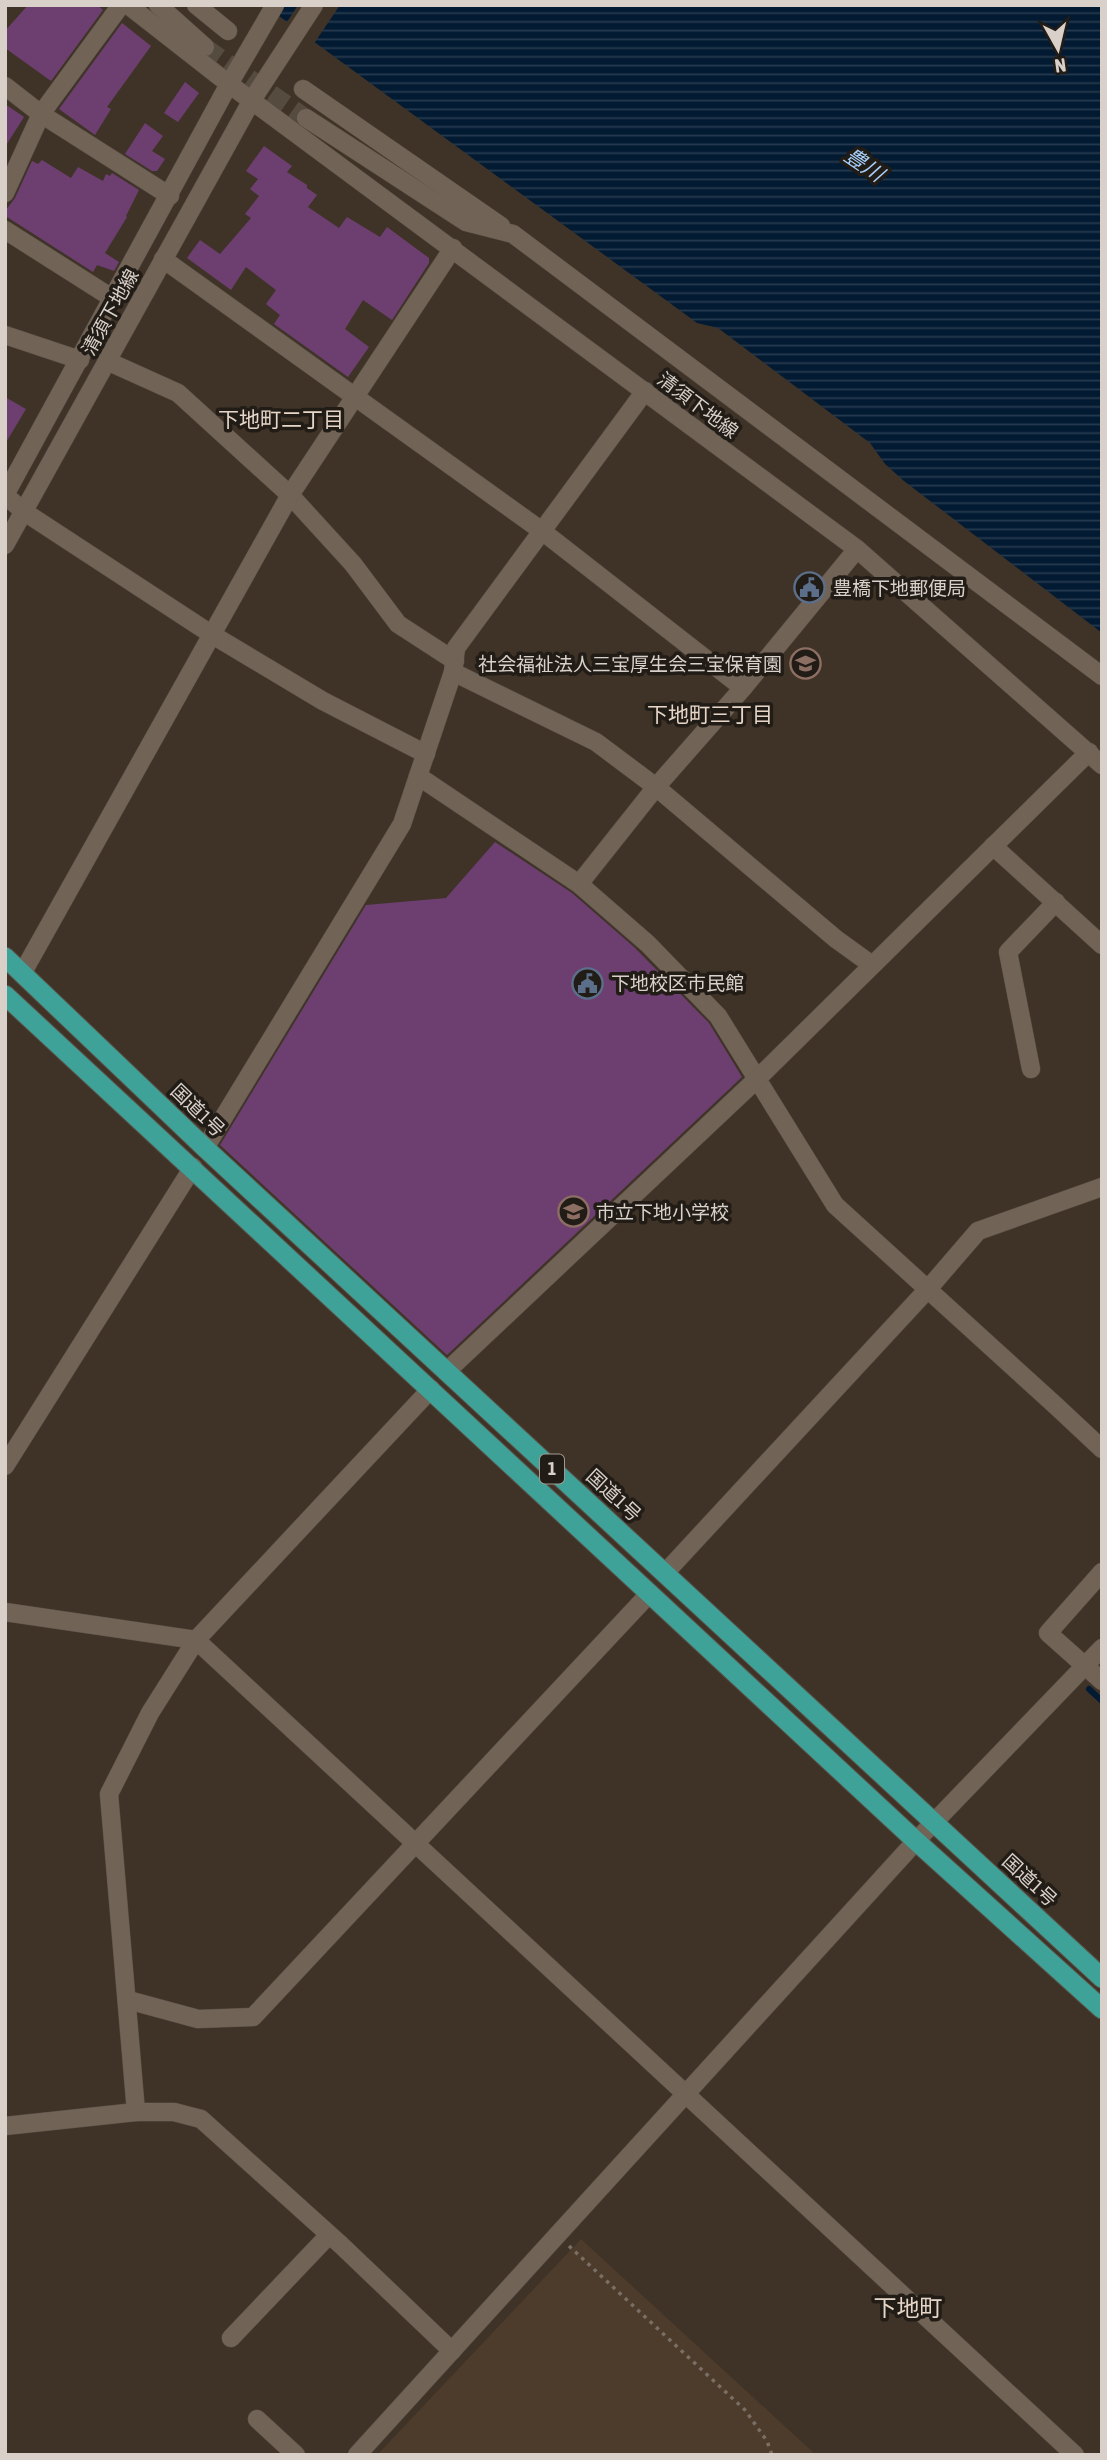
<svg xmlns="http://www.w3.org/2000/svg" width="1107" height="2460" viewBox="0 0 1107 2460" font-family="'Asap Condensed','Noto Sans JP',sans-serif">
<defs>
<pattern id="water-rules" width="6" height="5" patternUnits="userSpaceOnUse" patternTransform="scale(1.75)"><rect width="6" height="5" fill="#021a32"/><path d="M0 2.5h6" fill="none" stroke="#263a4e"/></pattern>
</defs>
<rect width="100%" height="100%" fill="#3f3327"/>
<!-- built -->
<polygon fill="#4d3b2b" points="581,2239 816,2455 377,2455"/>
<!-- water -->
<polygon fill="url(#water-rules)" points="264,5 1102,5 1102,633 904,481 885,464 870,443 718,328 697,323"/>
<!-- pier -->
<polygon fill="#3f3327" points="298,5 340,5 313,45 285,25"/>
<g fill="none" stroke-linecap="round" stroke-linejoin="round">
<!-- stream -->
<polyline stroke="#021a32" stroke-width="6" points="1089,1689 1102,1701"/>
</g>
<!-- building -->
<g fill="#6d3f70">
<polygon points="28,5 97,5 103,10 51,81 5,48 5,31"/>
<polygon points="122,23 151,46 107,107 111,109 95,135 59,109"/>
<polygon points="185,82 199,93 178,122 164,113"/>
<polygon points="5,104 24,117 5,147"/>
<polygon points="145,123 163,136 152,151 165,159 157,171 152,171 125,154"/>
<polygon points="264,146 292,166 287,172 307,185 307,188 317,195 308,207 339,228 347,217 380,237 387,227 429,258 429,263 392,320 363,300 345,329 369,347 348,377 274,324 280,315 266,304 276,290 246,267 231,290 187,258 200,240 220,254 251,218 245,214 259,196 250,189 258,179 246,171"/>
<polygon points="42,160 71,178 78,167 103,181 106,174 110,176 112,173 139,190 126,216 127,217 105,253 119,262 114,271 97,265 93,272 7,217 6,210 15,198 32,161 38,164"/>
<polygon points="5,397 26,409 5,444"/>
<polygon points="495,842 572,893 634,947 709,1023 742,1077 447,1355 220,1145 366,905 446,898"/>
</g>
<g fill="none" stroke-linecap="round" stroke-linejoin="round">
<!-- minor-tunnel -->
<polyline stroke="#564b3f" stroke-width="18" stroke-dasharray="18 9" stroke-linecap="butt" points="205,47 306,118"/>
<defs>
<g id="minor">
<polyline points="128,5 229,84"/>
<polyline points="158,5 205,47"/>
<polyline points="196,5 228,31"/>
<polyline points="5,86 41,114 170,196"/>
<polyline points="303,89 501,226"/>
<polyline points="306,118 466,222 513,234 1102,676"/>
<polyline points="5,193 41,114 121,5"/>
<polyline points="5,230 112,298"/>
<polyline points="163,259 542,531 743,688"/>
<polyline points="5,335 80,360"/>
<polyline points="107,361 178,393 290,495 353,564 398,624 455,661"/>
<polyline points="5,495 23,511 211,634 323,701 426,754"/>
<polyline points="453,672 596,742 656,787 836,939 872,965"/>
<polyline points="418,776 579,884 648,944 718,1016 835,1205 1055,1405 1102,1449"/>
<polyline points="993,846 1102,945"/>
<polyline points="579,884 656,787 743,688 857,549"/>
<polyline points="23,972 290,495 453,248"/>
<polyline points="1031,1069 1008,952 1056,902"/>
<polyline points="205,1148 402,824 453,672 456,648 645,391"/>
<polyline points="446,1372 758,1078 1089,752"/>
<polyline points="5,1466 193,1167"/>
<polyline points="1102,1572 1048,1633 1102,1681"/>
<polyline points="665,1573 928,1289 978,1231 1102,1187"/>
<polyline points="5,1612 196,1640 431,1389"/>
<polyline points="128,2000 198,2019 253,2017 650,1593"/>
<polyline points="136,2112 109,1794 150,1713 196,1640 1075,2455"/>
<polyline points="5,2126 136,2112 174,2112 201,2119 341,2245 452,2351"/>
<polyline points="231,2338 329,2235"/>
<polyline points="257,2419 296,2455"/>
<polyline points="357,2455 916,1841 1102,1648"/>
</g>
<g id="secondary">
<polyline points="229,84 857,549 1102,765"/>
<polyline points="5,495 229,84 275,5"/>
<polyline points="5,545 252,100 314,5"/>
</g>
<g id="trunk">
<polyline points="5,957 205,1148 1102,1978"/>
<polyline points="5,995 916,1841 1102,2009"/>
</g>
</defs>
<!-- minor casing -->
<use href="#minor" stroke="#5b5148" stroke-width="19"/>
<!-- secondary casing -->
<use href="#secondary" stroke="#5b5148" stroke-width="19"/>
<!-- trunk casing -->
<use href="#trunk" stroke="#5b5148" stroke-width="21"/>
<!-- path -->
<polyline stroke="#7a6f65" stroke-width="3.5" stroke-dasharray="3.5 5" stroke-linecap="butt" points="569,2246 745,2410 767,2441 772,2455"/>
<!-- minor -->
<use href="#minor" stroke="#716356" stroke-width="18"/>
<!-- secondary -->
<use href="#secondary" stroke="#716356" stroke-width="18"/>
<!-- trunk -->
<use href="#trunk" stroke="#3ea298" stroke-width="19"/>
</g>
<!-- icons -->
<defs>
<symbol id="civic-ring" viewBox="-11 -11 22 22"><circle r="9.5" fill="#221c17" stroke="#5c6f8a" stroke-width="1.5"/><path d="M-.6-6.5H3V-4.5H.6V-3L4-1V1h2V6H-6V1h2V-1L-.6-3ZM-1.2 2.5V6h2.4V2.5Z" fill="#5c6f8a"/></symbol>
<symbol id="school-ring" viewBox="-11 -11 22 22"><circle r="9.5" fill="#221c17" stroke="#8d6e63" stroke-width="1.5"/><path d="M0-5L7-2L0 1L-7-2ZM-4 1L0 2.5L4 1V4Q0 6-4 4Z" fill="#8d6e63"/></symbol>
</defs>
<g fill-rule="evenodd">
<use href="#civic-ring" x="792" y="570" width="35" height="35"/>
<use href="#school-ring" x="788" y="646" width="35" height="35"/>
<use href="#civic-ring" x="570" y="966" width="35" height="35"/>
<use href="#school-ring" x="556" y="1194" width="35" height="35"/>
</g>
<g text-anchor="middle" stroke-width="7" stroke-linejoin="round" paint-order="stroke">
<!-- shield labels -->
<rect fill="#221c17" stroke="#a19a94" stroke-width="2" x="540" y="1454.5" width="24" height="29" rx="5"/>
<g font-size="18" font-weight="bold" fill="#d8d0c9">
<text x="552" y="1475">1</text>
</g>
<!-- street labels -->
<g font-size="19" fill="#d8d0c9" stroke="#221c17">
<text transform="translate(110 312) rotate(-61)" y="7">清須下地線</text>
<text transform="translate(698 405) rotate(37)" y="7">清須下地線</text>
<text transform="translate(198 1110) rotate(44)" y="7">国道1号</text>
<text transform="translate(614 1495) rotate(43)" y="7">国道1号</text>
<text transform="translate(1030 1880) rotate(43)" y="7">国道1号</text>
</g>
<!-- poi labels -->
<g font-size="19" fill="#d8d0c9" stroke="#221c17" text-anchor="start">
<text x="833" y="595">豊橋下地郵便局</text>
<text x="782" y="671" text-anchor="end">社会福祉法人三宝厚生会三宝保育園</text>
<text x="611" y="990">下地校区市民館</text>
<text x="596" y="1219">市立下地小学校</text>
</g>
<!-- water labels -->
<g font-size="21" font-style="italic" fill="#a5cef9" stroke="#221c17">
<text transform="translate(864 165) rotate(34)" y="7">豊川</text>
</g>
<!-- neighbourhood labels -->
<g font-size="21" fill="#e6d6c8" stroke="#221c17">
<text x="281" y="427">下地町二丁目</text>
<text x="710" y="722">下地町三丁目</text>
</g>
<!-- quarter labels -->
<g font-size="23" fill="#e6d6c8" stroke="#221c17">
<text x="908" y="2316">下地町</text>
</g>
</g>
<!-- border -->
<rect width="1107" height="2460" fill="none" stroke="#d8d0c9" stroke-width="14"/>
<!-- north arrow -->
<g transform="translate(1058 49) rotate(172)" stroke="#221c17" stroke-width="5" paint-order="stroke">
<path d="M0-5L12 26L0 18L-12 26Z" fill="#d8d0c9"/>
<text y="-10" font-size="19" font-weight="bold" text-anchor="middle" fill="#d8d0c9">N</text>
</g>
</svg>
